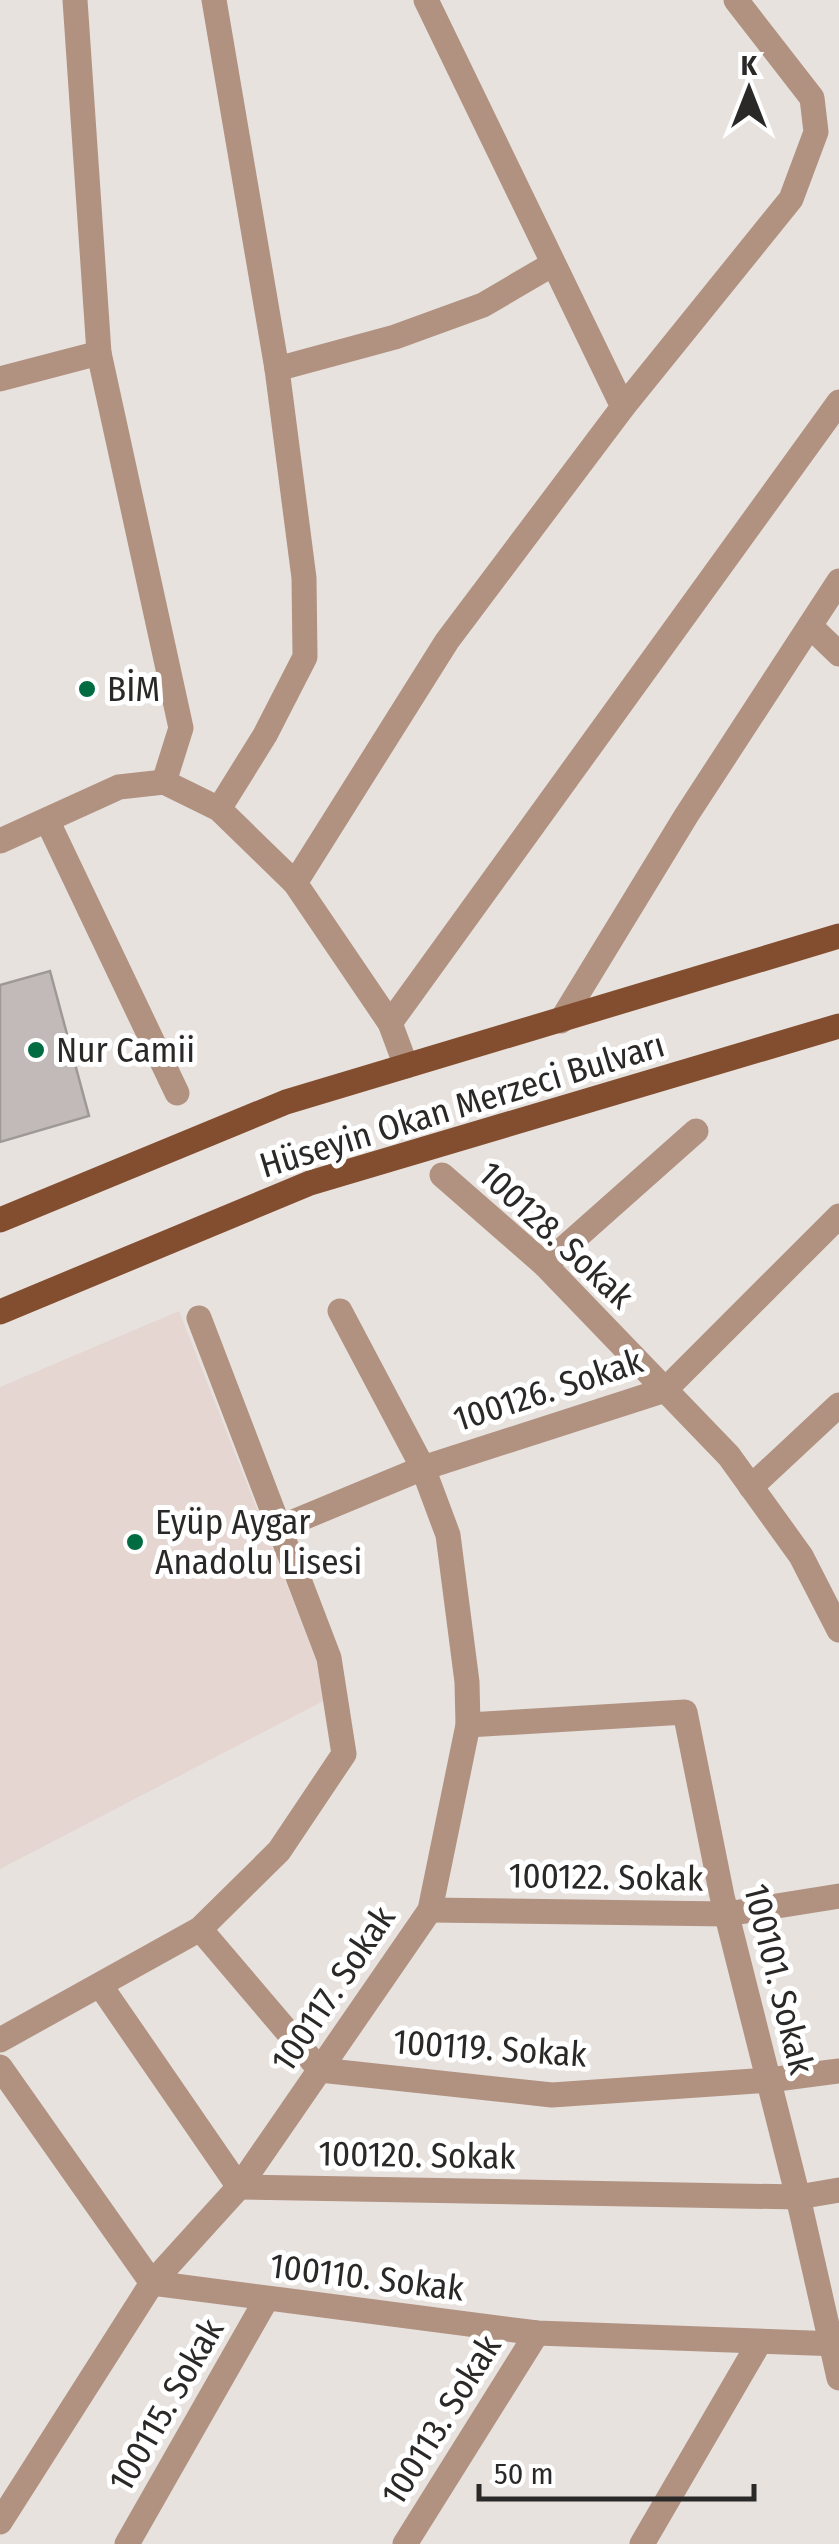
<svg xmlns="http://www.w3.org/2000/svg" width="839" height="2544" viewBox="0 0 839 2544" font-family="'Fira Sans Condensed',sans-serif">
<rect width="100%" height="100%" fill="#e8e2df"/>
<!-- built -->
<polygon fill="#e5d6d1" points="179,1311 331,1697 0,1869 0,1387"/>
<!-- building -->
<polygon fill="#c1bab8" stroke="#9e9896" stroke-width="2.5" points="50,971 89,1116 0,1142 0,985"/>
<g fill="none" stroke-linecap="round" stroke-linejoin="round">
<!-- minor -->
<g stroke="#b19281" stroke-width="25">
<polyline points="75,0 99,353 181,728 164,782"/>
<polyline points="214,0 277,369 304,578 305,657 265,735 219,809"/>
<polyline points="277,369 395,337 483,305 553,264"/>
<polyline points="0,379 99,353"/>
<polyline points="623,407 791,199 816,132 812,98 736,0"/>
<polyline points="810,626 839,654"/>
<polyline points="47,820 177,1093"/>
<polyline points="0,841 119,787 164,782 219,809 295,883 390,1023 406,1066"/>
<polyline points="295,883 447,641 623,407 426,0"/>
<polyline points="561,1021 686,816 839,581"/>
<polyline points="390,1023 839,402"/>
<polyline points="442,1175 545,1265 729,1456 801,1556 839,1630"/>
<polyline points="545,1265 696,1131"/>
<polyline points="751,1487 839,1405"/>
<polyline points="281,1527 423,1468 665,1390 839,1216"/>
<polyline points="468,1725 685,1712 722,1896 798,2197 839,2378"/>
<polyline points="430,1910 727,1914 839,1896"/>
<polyline points="200,1929 320,2070 552,2095 769,2080 839,2071"/>
<polyline points="100,1985 239,2187 798,2197 839,2190"/>
<polyline points="0,2040 200,1929 279,1851 344,1754 329,1658 199,1318"/>
<polyline points="0,2067 152,2283 537,2333 839,2344"/>
<polyline points="0,2522 152,2283 239,2187 430,1910 468,1725 467,1682 448,1535 423,1468 340,1311"/>
<polyline points="127,2544 266,2300"/>
<polyline points="405,2544 537,2333"/>
<polyline points="642,2544 759,2343"/>
</g>
<!-- primary -->
<g stroke="#834e2f" stroke-width="25">
<polyline points="0,1220 286,1102 839,936"/>
<polyline points="0,1312 310,1183 839,1026"/>
</g>
</g>
<!-- markers -->
<g fill="#016b42" stroke="#fff" stroke-width="4">
<circle cx="87" cy="689" r="10"/>
<circle cx="36" cy="1050" r="10"/>
<circle cx="135" cy="1542" r="10"/>
</g>
<g text-anchor="middle" stroke-width="10" stroke-linejoin="round" paint-order="stroke">
<!-- poi labels -->
<g font-size="35" fill="#2b2928" stroke="#fff" text-anchor="start">
<text x="107" y="701">BİM</text>
<text x="56" y="1062">Nur Camii</text>
<text x="155" y="1534">Eyüp Aygar<tspan x="155" dy="40">Anadolu Lisesi</tspan></text>
</g>
<!-- street labels -->
<g font-size="35" fill="#2b2928" stroke="#fff">
<text transform="translate(462 1105) rotate(-17)" y="12">Hüseyin Okan Merzeci Bulvarı</text>
<text transform="translate(556 1235) rotate(43)" y="12">100128. Sokak</text>
<text transform="translate(548 1390) rotate(-18)" y="12">100126. Sokak</text>
<text transform="translate(606 1877) rotate(1)" y="12">100122. Sokak</text>
<text transform="translate(779 1979) rotate(76)" y="12">100101. Sokak</text>
<text transform="translate(333 1989) rotate(-56)" y="12">100117. Sokak</text>
<text transform="translate(490 2048) rotate(4)" y="12">100119. Sokak</text>
<text transform="translate(417 2155) rotate(1)" y="12">100120. Sokak</text>
<text transform="translate(367 2277) rotate(7)" y="12">100110. Sokak</text>
<text transform="translate(166 2405) rotate(-60)" y="12">100115. Sokak</text>
<text transform="translate(441 2420) rotate(-58)" y="12">100113. Sokak</text>
</g>
</g>
<!-- north arrow -->
<g transform="translate(749 90)" stroke="#ffffff" stroke-width="8" paint-order="stroke">
<path d="M0-8L18 38L0 25L-18 38Z" fill="#2b2928"/>
<text y="-15" font-size="28" font-weight="bold" text-anchor="middle" fill="#2b2928">K</text>
</g>
<!-- scale -->
<path d="M479 2484v15h275v-15" fill="none" stroke="#2b2928" stroke-width="5"/>
<text x="494" y="2484" font-size="30" fill="#2b2928" stroke="#ffffff" stroke-width="8" paint-order="stroke">50 m</text>
</svg>
